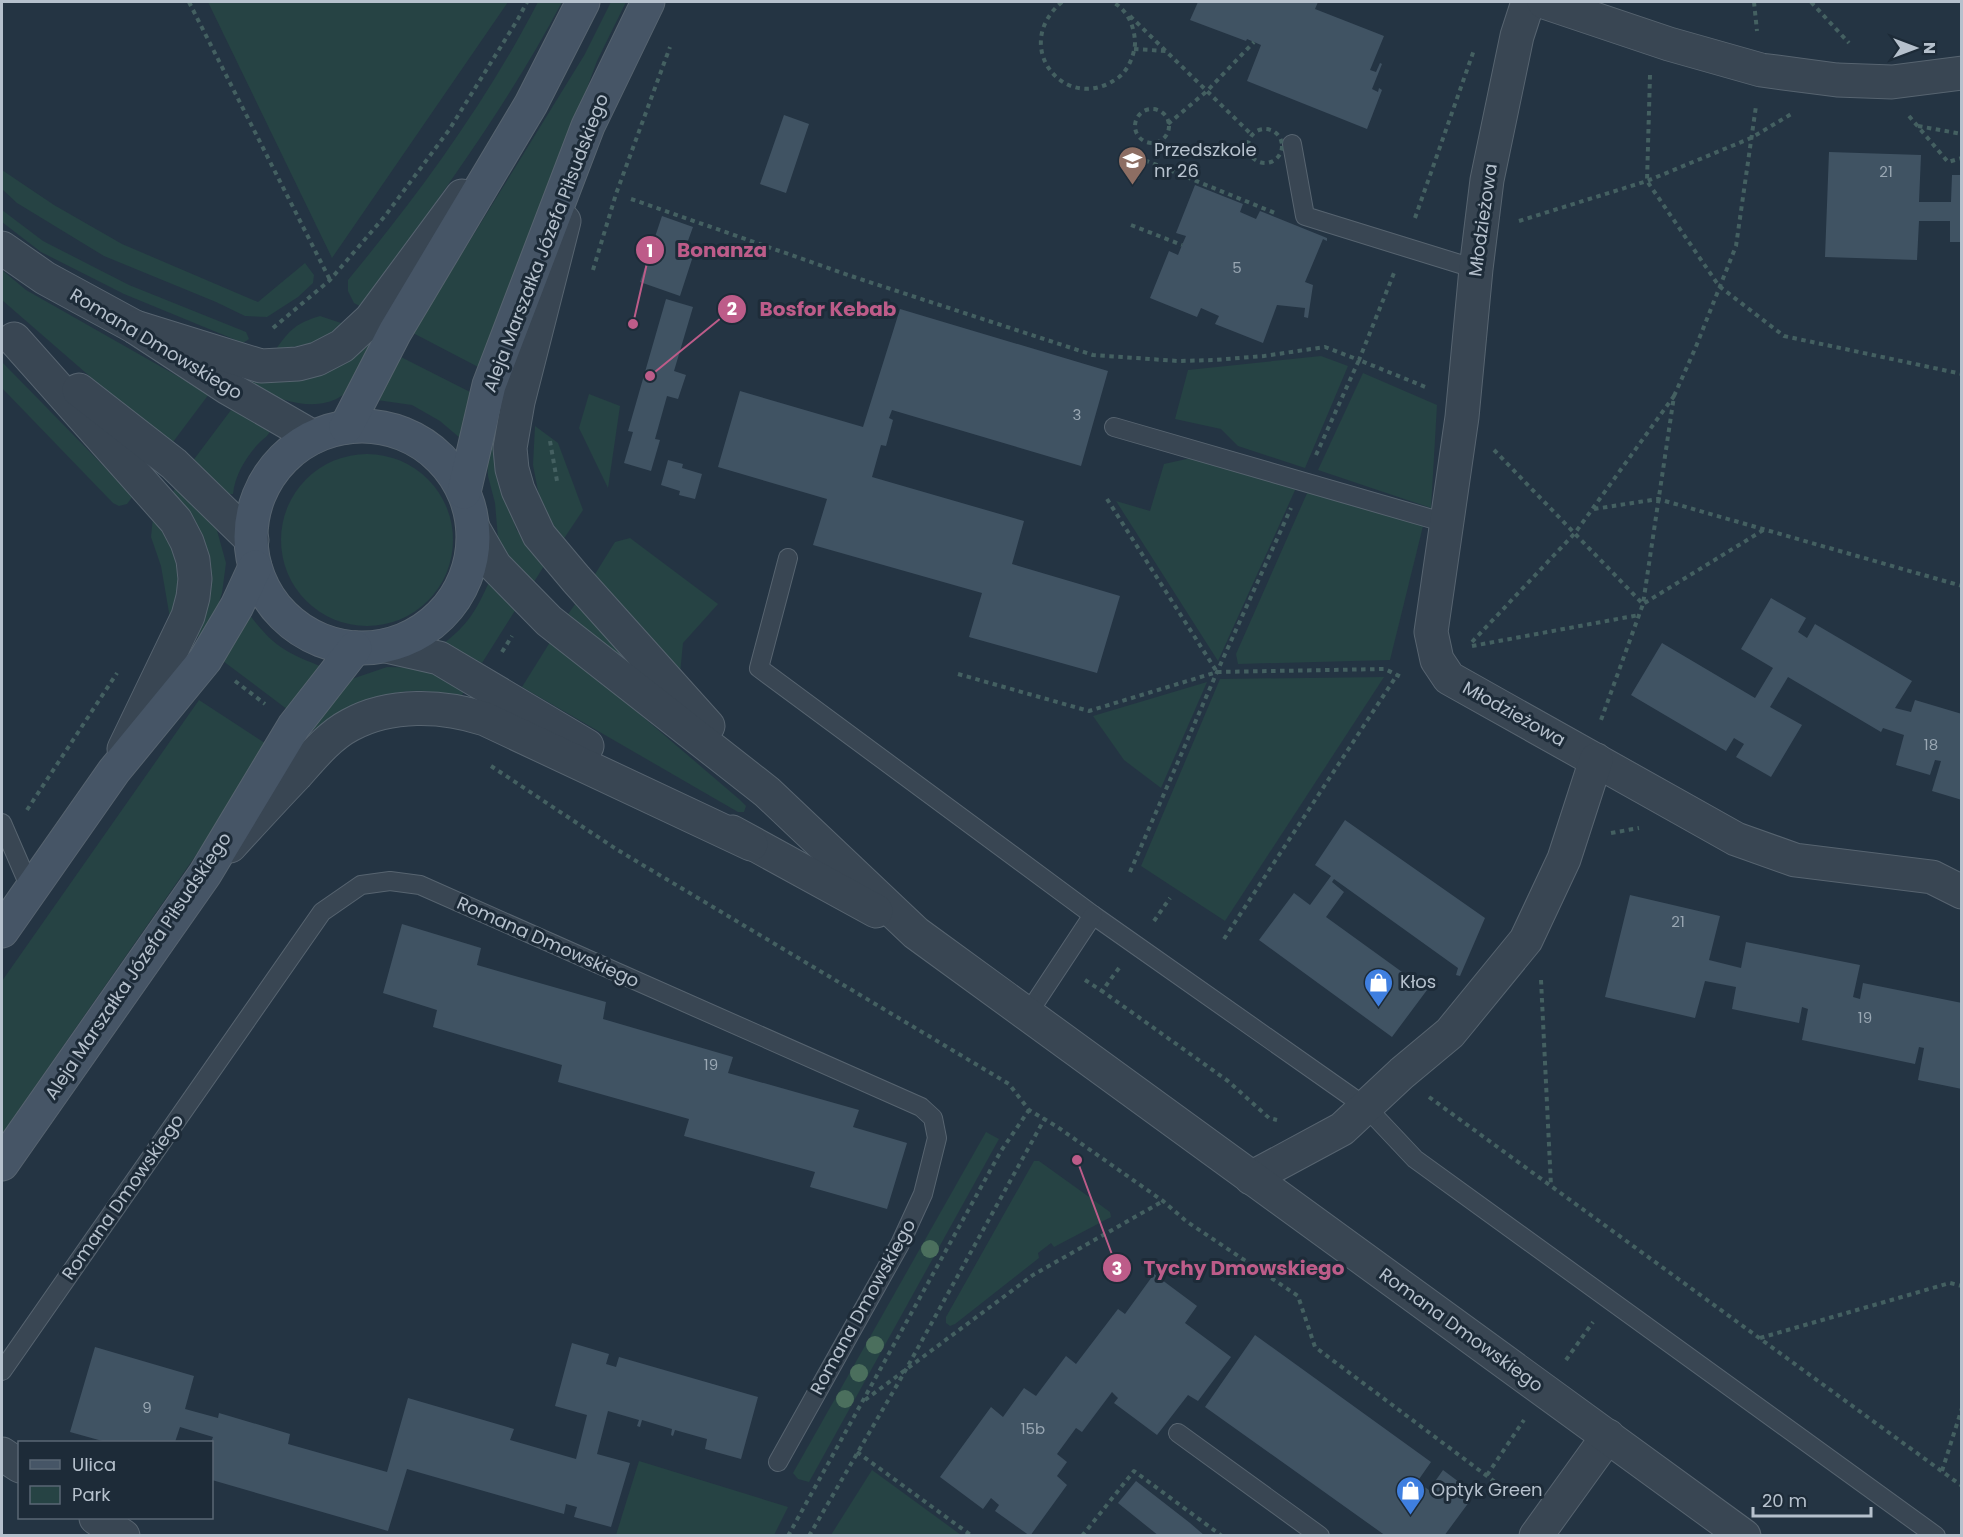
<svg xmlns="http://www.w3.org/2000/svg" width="1963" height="1537" viewBox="0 0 1963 1537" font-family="Poppins,sans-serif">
<rect width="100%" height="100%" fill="#243443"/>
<!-- green -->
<g fill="#264344">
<polygon points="208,2 508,2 332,258"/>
<path d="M 538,2 L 562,2 C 506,109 431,208 362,307 L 354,303 L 348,291 L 348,280 C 419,194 487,101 538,2 Z"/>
<polygon points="611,2 626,2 597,61 484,370 413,333 585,54"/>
<polygon points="2,170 54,205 122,244 258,302 305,263 314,275 313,283 298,297 267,317 245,316 216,302 104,256 17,203 2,189"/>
<polygon points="2,210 43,241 129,285 246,332 249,339 243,343 124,294 41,252 2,222"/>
<polygon points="2,270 26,290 209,394 170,446 2,300"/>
<path d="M 320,316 L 344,324 C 319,344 307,345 276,349 C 290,329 297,323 320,316 Z"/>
<path d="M 364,342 L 377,344 C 372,354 368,365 363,374 C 333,420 291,404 250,387 L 255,375 Z"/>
<polygon points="399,356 476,395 460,438 440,421 412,405 377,400"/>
<polygon points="1321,356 1348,366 1305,468 1238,446 1221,429 1175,419 1188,370"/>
<polygon points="2,362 133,496 127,504 119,506 113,503 2,388"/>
<polygon points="1363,373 1437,405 1431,508 1318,470"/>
<polygon points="589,394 620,406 608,488 579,428"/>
<path d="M 231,410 L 271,429 C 268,437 265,437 259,443 C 246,457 235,475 233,494 L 226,494 L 192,462 Z"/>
<polygon points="496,412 506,416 504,488 516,529 544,566 532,585 508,561 498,538 495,503 488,476 487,455"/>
<polygon points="535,426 558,443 583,510 561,543 540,501 533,465"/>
<circle cx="367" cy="540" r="86"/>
<polygon points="1191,458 1296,488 1218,661 1116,501 1150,511 1164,464"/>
<path d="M 179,483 L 213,516 L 226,563 L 222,593 L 209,633 L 202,639 L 197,635 C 202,615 215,578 210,558 C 204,534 186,515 170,496 Z"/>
<polygon points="1308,491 1423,526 1390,660 1238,664 1236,654"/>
<polygon points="153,517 168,534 178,561 180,586 171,624 161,566 151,537"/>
<polygon points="630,538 718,604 683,643 680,674 592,579 615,542"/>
<path d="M 489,582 L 516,609 L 482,663 L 444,643 C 468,625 477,609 489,582 Z"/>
<polygon points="576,603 641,673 566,617"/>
<path d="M 249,614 C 273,646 286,653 323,667 L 292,713 L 223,661 Z"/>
<polygon points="552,639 740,800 746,806 744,812 738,812 522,687"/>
<path d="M 387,667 L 430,668 L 467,685 L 460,699 C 449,697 436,692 424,691 C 384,688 351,711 318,732 L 313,729 L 310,724 L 346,681 Z"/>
<polygon points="1384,677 1225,921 1141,866 1220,679"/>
<polygon points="1207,682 1161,788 1124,760 1093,716"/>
<polygon points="199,700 271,747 2,1134 2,981"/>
<polygon points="986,1132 999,1139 809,1482 798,1479 793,1473"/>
<polygon points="1034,1161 1039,1161 1110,1212 1111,1217 1054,1247 1051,1243 1038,1253 1039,1258 955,1324 950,1326 946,1323 946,1317"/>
<polygon points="639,1461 788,1507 774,1535 616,1535"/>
<polygon points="872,1470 961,1535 831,1535"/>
</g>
<!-- building -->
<g fill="#405363">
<polygon points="1198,2 1318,2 1315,9 1384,36 1370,70 1376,72 1380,63 1382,64 1372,89 1378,92 1379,88 1382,90 1367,129 1247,81 1261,45 1247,39 1246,41 1190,20"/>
<polygon points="784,115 809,124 786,193 760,184"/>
<polygon points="1829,152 1921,155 1919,202 1951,202 1952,175 1962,175 1962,242 1950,242 1950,221 1919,221 1917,260 1825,257"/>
<polygon points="1195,185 1243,204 1240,212 1256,219 1260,211 1327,238 1327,241 1323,239 1305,282 1313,285 1308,318 1304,317 1305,308 1277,305 1263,343 1215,324 1219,316 1201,308 1197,317 1150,298 1169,251 1178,255 1182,245 1186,236 1176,233"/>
<polygon points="662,216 693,227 685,249 695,250 680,296 640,282"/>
<polygon points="666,299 693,307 674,371 686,375 678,399 667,396 655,439 660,440 651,471 624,463 633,432 628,431"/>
<polygon points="900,309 1108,371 1081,466 892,410 889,418 893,420 886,446 881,445 872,477 1024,521 1012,564 1120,596 1097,673 969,637 982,593 813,545 827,499 718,467 740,391 863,427"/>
<polygon points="668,460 683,464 682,468 702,474 695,499 679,495 680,491 661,485"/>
<polygon points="1771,598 1806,618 1798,632 1807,638 1815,624 1912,681 1895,708 1911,712 1915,700 1962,714 1962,800 1932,791 1941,761 1935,760 1930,775 1896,765 1904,735 1883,728 1881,732 1788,677 1770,707 1802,725 1771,777 1736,757 1744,744 1734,738 1726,751 1631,695 1662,643 1755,698 1773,668 1741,649"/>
<polygon points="1345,820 1485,918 1460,976 1456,975 1458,968 1334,879 1332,882 1344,892 1326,917 1427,990 1392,1037 1259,940 1294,893 1310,905 1331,876 1315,865"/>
<polygon points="1630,895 1720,916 1709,960 1741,968 1746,942 1860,965 1853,997 1860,999 1863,983 1962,1003 1962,1089 1918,1080 1924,1048 1919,1047 1915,1064 1802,1040 1808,1009 1802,1007 1799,1023 1732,1009 1736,987 1705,981 1695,1018 1605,997"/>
<polygon points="402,924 481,948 477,965 606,1002 603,1019 733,1057 728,1073 859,1110 853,1127 907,1143 887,1209 810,1187 815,1172 684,1136 689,1119 558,1082 562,1065 433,1027 437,1010 383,993"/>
<polygon points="1154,1274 1197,1306 1185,1323 1231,1357 1198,1401 1188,1395 1157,1435 1114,1403 1118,1398 1112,1392 1082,1432 1076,1428 1057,1454 1067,1462 1057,1476 1067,1485 1030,1536 995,1511 999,1505 991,1498 983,1509 940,1477 991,1407 1003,1417 1024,1388 1036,1396 1066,1356 1076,1364 1118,1309 1125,1314"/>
<polygon points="1255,1335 1431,1462 1417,1482 1429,1490 1443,1470 1475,1494 1444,1536 1386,1536 1205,1407"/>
<polygon points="572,1343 609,1354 606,1364 616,1367 619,1357 758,1397 741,1459 705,1449 707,1439 675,1430 673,1436 671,1435 672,1429 642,1420 640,1427 637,1426 639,1420 608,1411 597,1454 630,1463 611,1527 574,1517 577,1507 566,1504 564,1514 407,1469 388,1531 212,1480 211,1442 213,1437 180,1427 175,1442 106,1442 70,1432 95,1347 194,1376 185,1409 218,1418 219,1413 290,1434 288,1444 387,1472 408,1398 514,1429 510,1440 576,1459 587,1415 555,1406"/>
<polygon points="1136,1481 1190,1523 1205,1536 1159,1536 1118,1503"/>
</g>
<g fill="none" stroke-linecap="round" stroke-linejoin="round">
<defs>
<g id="service">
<polyline points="1292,144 1305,216 1476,269"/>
<polyline points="1114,427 1446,523"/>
<polyline points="788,558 759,668 1093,915 1366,1107 1415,1159 1936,1536"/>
<polyline points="2,823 31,890"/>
<polyline points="1027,1015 1093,915"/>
<polyline points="2,1371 322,912 361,885 390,881 420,885 921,1107 933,1118 937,1138 923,1194 900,1244 778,1462"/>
<polyline points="1178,1433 1320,1536"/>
</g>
<g id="minor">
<polyline points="1528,2 1517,36 1487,180 1476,269 1462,417 1431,632 1437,660 1449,678 1736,839 1795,860 1932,877 1962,892"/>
<polyline points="1544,2 1669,44 1761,70 1837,80 1892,82 1962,73"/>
<polyline points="1251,1178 1342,1129 1402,1073 1450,1033 1526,940 1564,859 1596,760"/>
<polyline points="2,1454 20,1466"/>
<polyline points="96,1518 123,1536"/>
<polyline points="1536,1536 1608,1436"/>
</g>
<g id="tertiary">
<polyline points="564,221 518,402 510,448 512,469 518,490 539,535 576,579 708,726"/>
<polyline points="2,248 45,278 135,327 228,388 313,437"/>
<polyline points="135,327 261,366 298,364 317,359 342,346 371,319 462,196"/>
<polyline points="14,339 176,521 187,542 193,560 195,579 193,597 188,616 124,749"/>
<polyline points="79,390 174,464 252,540"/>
<polyline points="473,528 495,566 549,621 767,792 916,933 1744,1536"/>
<polyline points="386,646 439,658 587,746"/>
<polyline points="732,832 876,911"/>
<path d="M 230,846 C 252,822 274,798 296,775 C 312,757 329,736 350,725 C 390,703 443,705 485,719 L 751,844"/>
</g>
<g id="secondary">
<circle cx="362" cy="537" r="111"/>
<polyline points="346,427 395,332 531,104 583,2"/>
<polyline points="464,492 489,385 588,126 648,2"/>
<polyline points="2,931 114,771 205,660 237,606 255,567"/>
<polyline points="2,1164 205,874 294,726 355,648"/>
</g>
</defs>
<!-- service casing -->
<use href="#service" stroke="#576470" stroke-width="20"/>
<!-- minor casing -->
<use href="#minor" stroke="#576470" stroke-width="35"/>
<!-- tertiary casing -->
<use href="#tertiary" stroke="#576470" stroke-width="35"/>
<!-- secondary casing -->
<use href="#secondary" stroke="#576470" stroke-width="35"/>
<!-- path -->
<g stroke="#446061" stroke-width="4" stroke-dasharray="4.5 4.5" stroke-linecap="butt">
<polyline points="189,2 330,280"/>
<path d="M 1062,2 C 1009,46 1066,117 1119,77 C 1128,70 1134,56 1135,44 C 1135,27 1128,11 1113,2"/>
<polyline points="1754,2 1757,31"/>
<polyline points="1811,2 1849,43"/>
<polyline points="1130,16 1252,135"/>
<polyline points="1134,49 1166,51"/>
<polyline points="1650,75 1647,181 1719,286 1784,336 1962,374"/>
<circle cx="1152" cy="126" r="17"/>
<polyline points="1909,116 1948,162 1962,158"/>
<polyline points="1168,124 1207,91 1254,42"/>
<polyline points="1918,126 1962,134"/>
<circle cx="1265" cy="146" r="17"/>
<polyline points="1137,178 1142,165 1147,161 1275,213"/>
<polyline points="631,199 854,277 1093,355 1178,361 1214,360 1264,356 1325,347 1359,360 1394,273"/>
<polyline points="1415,218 1474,50"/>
<polyline points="1519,221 1647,181 1751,138 1793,113"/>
<polyline points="1131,225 1182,245"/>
<polyline points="593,270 616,194 670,47"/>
<polyline points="273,328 330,280 385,216 449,130 518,19 527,2"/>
<polyline points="1674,396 1695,349 1736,246 1756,106"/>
<polyline points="550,441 557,481"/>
<polyline points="1494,450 1643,604 1601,720"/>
<polyline points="1316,455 1359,360 1428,388"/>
<polyline points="1107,499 1217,672"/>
<polyline points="1594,509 1658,499 1962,586"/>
<polyline points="1472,642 1575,533 1674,396 1643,604 1765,529"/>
<polyline points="1472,646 1639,615"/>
<polyline points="502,652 512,636"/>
<polyline points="958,674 1089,711 1217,672 1385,669 1403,678"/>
<polyline points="235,681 265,704"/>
<polyline points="491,766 616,849 1009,1084 1029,1110 1056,1126 1163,1201 1186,1221 1298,1296 1315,1347 1519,1500"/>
<polyline points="27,810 117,673"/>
<polyline points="1611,833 1639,828"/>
<polyline points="1130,872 1217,672 1291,508"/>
<polyline points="1154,921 1170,898"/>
<polyline points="1224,939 1397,675"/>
<polyline points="1119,968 1102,991 1228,1081 1269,1118 1277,1120"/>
<polyline points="1085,980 1102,991"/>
<polyline points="1541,980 1551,1186"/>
<polyline points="1429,1097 1962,1486"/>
<polyline points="1760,1338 1950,1283 1962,1286"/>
<polyline points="1566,1360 1593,1322"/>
<polyline points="865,1400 1033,1275 1163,1201"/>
<polyline points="857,1452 972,1536"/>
<polyline points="1942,1471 1962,1408"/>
<polyline points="1487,1475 1524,1420"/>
<polyline points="788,1536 1001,1151 1029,1110"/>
<polyline points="809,1536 904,1373 1045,1118"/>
<polyline points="1082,1536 1134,1471 1222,1536"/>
</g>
<!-- service -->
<use href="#service" stroke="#394653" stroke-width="18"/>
<!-- minor -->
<use href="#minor" stroke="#394653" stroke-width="33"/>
<!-- tertiary -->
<use href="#tertiary" stroke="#394653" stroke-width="33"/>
<!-- secondary -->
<use href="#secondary" stroke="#465566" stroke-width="33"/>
</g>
<!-- trees -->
<g fill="#4b6f5d">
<circle cx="930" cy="1249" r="9"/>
<circle cx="875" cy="1345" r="9"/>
<circle cx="859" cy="1373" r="9"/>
<circle cx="845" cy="1399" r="9"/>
</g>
<!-- icons -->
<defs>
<symbol id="school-pin" viewBox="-11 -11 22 30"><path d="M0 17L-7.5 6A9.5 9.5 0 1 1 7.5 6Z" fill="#8d6e63" stroke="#1d2b38"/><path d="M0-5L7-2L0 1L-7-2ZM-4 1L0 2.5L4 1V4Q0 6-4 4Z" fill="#fff"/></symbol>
<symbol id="shop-pin" viewBox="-11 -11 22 30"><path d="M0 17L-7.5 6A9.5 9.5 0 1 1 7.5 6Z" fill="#3f7fe0" stroke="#1d2b38"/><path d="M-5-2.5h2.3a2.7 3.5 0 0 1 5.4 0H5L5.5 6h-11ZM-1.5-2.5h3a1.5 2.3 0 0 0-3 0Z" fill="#fff"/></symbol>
</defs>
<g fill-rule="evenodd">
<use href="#school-pin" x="1116" y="144" width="33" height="45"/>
<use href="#shop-pin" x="1362" y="966" width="33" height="45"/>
<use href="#shop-pin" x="1394" y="1474" width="33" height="45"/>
</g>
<g text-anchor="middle" stroke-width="6" stroke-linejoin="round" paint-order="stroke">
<!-- number labels -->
<g font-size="15" fill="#98a6b2">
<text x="1886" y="177">21</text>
<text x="1237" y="273">5</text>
<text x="1077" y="420">3</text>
<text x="1931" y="750">18</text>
<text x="1678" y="927">21</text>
<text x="1865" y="1023">19</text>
<text x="711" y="1070">19</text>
<text x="147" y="1413">9</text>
<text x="1033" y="1434">15b</text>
</g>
<!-- poi labels -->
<g font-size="18" fill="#b6c1cd" stroke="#1d2b38" text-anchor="start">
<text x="1154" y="156">Przedszkole<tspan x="1154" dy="21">nr 26</tspan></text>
<text x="1400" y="988">Kłos</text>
<text x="1431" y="1496">Optyk Green</text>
</g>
<!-- street labels -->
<g font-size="18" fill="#b6c1cd" stroke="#1d2b38">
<text transform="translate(1483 220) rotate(-82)" y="6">Młodzieżowa</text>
<text transform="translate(546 243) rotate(-69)" y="6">Aleja Marszałka Józefa Piłsudskiego</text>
<text transform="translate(156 344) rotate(31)" y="6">Romana Dmowskiego</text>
<text transform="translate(1514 714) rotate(29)" y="6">Młodzieżowa</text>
<text transform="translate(548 942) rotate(24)" y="6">Romana Dmowskiego</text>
<text transform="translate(138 966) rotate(-56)" y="6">Aleja Marszałka Józefa Piłsudskiego</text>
<text transform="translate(123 1197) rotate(-55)" y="6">Romana Dmowskiego</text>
<text transform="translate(863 1307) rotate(-61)" y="6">Romana Dmowskiego</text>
<text transform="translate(1461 1330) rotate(36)" y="6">Romana Dmowskiego</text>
</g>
</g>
<!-- callouts -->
<path fill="none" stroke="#bd5c89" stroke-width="2" d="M633 324L650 250M650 376L732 309M1077 1160L1117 1268"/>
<g fill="#bd5c89" stroke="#1d2b38" stroke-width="2">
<circle cx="633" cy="324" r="6"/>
<circle cx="650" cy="376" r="6"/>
<circle cx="1077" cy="1160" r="6"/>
<circle cx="650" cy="250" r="15"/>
<circle cx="732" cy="309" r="15"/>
<circle cx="1117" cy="1268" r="15"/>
</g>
<g font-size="18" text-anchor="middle" font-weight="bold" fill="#fff">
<text x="650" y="257">1</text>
<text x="732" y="315">2</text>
<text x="1117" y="1275">3</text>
</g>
<g font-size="20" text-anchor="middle" font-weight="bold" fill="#bd5c89" stroke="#1d2b38" stroke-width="6" stroke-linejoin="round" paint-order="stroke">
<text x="722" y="257">Bonanza</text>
<text x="828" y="316">Bosfor Kebab</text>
<text x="1244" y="1275">Tychy Dmowskiego</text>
</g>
<!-- border -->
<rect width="1963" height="1537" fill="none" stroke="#b6c1cd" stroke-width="6"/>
<!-- legend -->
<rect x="18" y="1441" width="195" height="78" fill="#1d2b38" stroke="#5a6774" stroke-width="1.5"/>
<rect x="30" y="1460" width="30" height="9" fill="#465566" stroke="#5a6774" stroke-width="1.5"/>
<text x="72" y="1471" font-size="18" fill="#b6c1cd">Ulica</text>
<rect x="30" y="1486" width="30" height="18" fill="#264344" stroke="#5a6774" stroke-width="1.5"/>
<text x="72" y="1501" font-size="18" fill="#b6c1cd">Park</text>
<!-- north arrow -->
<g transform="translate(1915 48) rotate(90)" stroke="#1d2b38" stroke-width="4.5" paint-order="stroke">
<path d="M0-4.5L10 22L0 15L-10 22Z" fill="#b6c1cd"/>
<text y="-9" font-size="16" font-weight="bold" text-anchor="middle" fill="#b6c1cd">N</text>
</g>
<!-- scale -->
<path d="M1753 1507v9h118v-9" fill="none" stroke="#b6c1cd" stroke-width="3"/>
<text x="1762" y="1507" font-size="18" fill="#b6c1cd" stroke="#1d2b38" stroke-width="4.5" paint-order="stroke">20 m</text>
</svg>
